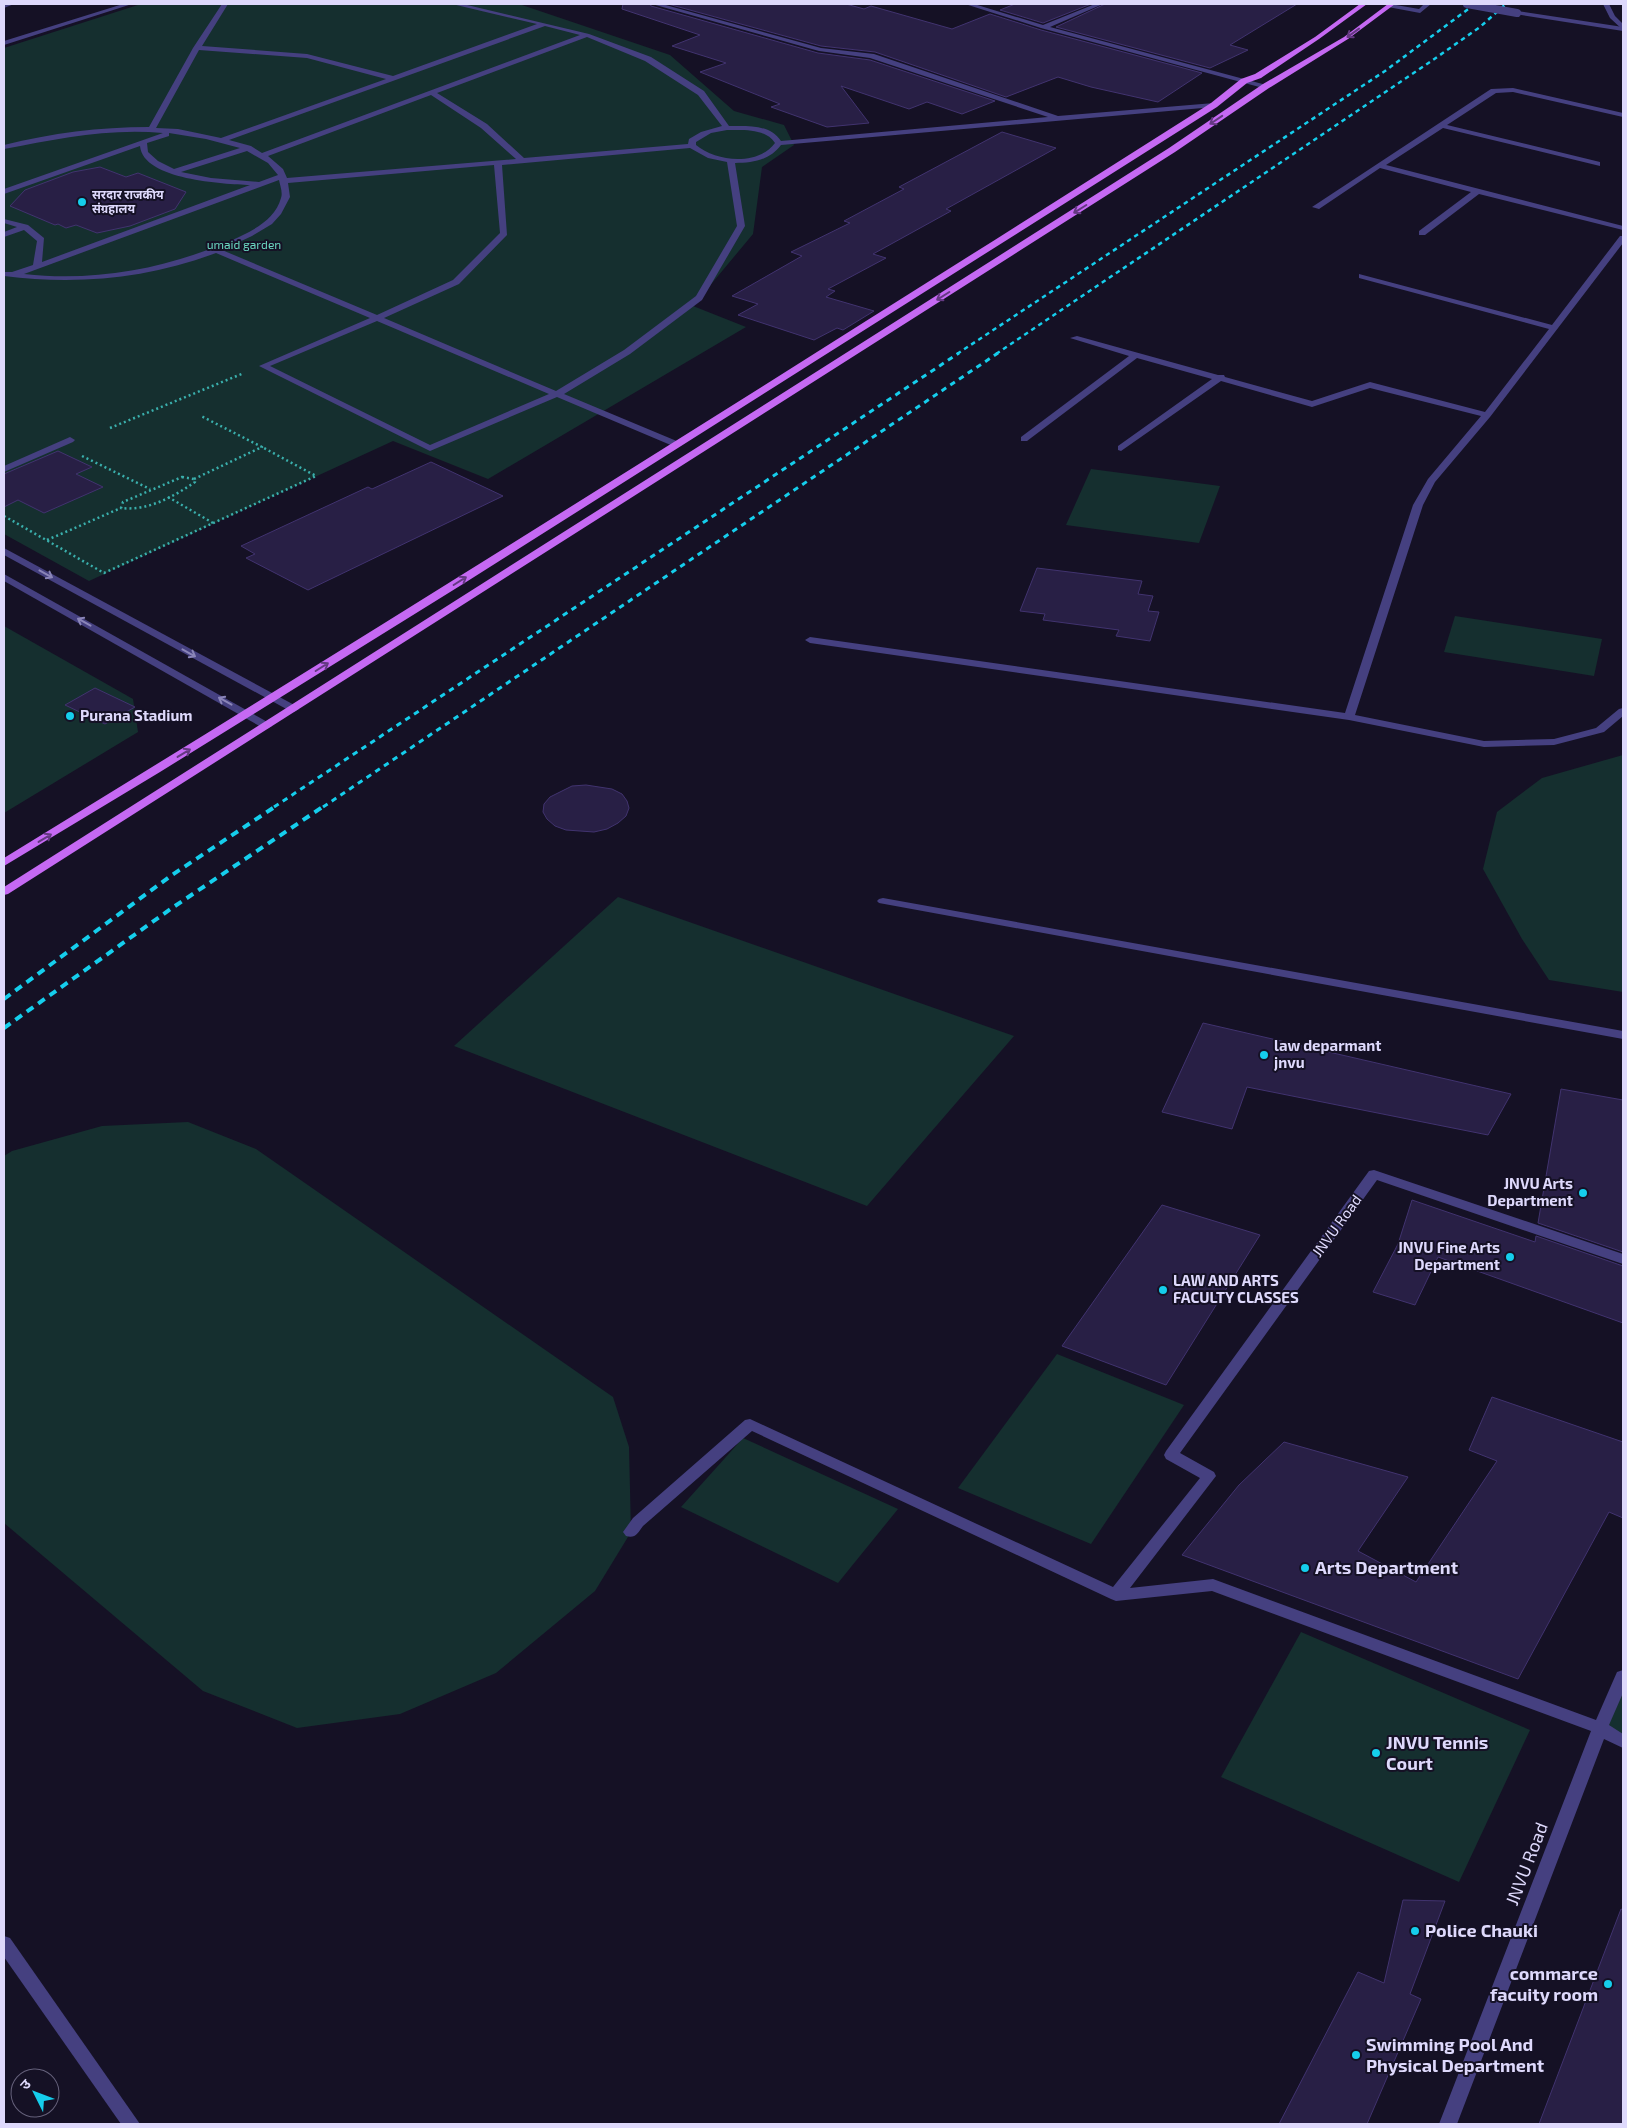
<svg xmlns="http://www.w3.org/2000/svg" width="1627" height="2128" viewBox="0 0 1627 2128" font-family="'Exo 2','Noto Sans Devanagari',sans-serif">
<rect width="100%" height="100%" fill="#151125"/>
<!-- green -->
<g fill="#152f2f">
<polygon points="141,4 519,4 670,55 734,111 784,125 794,145 762,167 753,234 693,306 746,327 488,479 393,441 89,581 4,534 4,48"/>
<polygon points="1091,469 1220,486 1199,543 1066,525"/>
<polygon points="1455,616 1602,639 1594,676 1444,652"/>
<polygon points="4,626 133,699 138,732 4,813"/>
<polygon points="1623,755 1623,992 1549,980 1522,939 1483,869 1497,812 1542,778"/>
<polygon points="618,897 1014,1036 867,1206 454,1046"/>
<polygon points="188,1122 256,1149 613,1397 629,1447 631,1532 595,1591 496,1673 400,1714 297,1728 203,1691 4,1523 4,1156 12,1151 102,1126"/>
<polygon points="1057,1354 1184,1405 1091,1544 958,1488"/>
<polygon points="743,1438 898,1509 838,1583 681,1507"/>
<polygon points="1301,1632 1530,1730 1459,1882 1221,1777"/>
<polygon points="1623,1676 1623,1741 1600,1728"/>
</g>
<!-- building -->
<g fill="#281f45" stroke="#41336f">
<polygon points="623,4 650,4 651,6 818,53 870,60 995,101 962,114 927,102 909,109 841,86 869,123 827,127 771,107 780,104 700,72 726,63 672,46 700,35 622,9"/>
<polygon points="668,4 846,4 864,9 871,6 952,29 990,14 1041,30 1202,73 1158,102 1091,87 1058,77 1006,97 875,52 821,46"/>
<polygon points="1015,4 1091,4 1043,23 1000,10"/>
<polygon points="1105,4 1297,4 1230,45 1248,50 1210,68 1056,27"/>
<polygon points="1002,132 1056,148 946,209 951,211 873,254 886,258 828,289 835,291 826,297 874,311 843,330 837,328 814,340 738,315 758,304 732,296 802,256 791,252 850,223 844,221 904,189 899,187"/>
<polygon points="100,167 126,177 138,173 186,192 175,209 130,226 97,233 76,225 66,228 58,224 55,225 10,206 25,190 73,172"/>
<polygon points="58,451 92,467 76,474 103,487 44,513 18,500 4,507 4,474"/>
<polygon points="431,462 503,496 308,590 246,558 255,554 241,546 368,487 372,489"/>
<polygon points="1037,568 1142,581 1138,594 1153,596 1148,611 1159,612 1150,641 1116,636 1119,630 1043,620 1045,614 1020,611"/>
<polygon points="95,688 135,707 105,724 65,705"/>
<polygon points="586,785 612,789 622,794 627,801 629,808 626,816 618,823 607,829 594,832 566,830 555,826 547,819 543,812 544,804 550,797 572,786"/>
<polygon points="1203,1023 1511,1094 1488,1135 1247,1087 1232,1129 1162,1112"/>
<polygon points="1561,1089 1623,1100 1623,1252 1538,1223"/>
<polygon points="1412,1200 1535,1242 1536,1236 1623,1266 1623,1323 1438,1257 1415,1305 1373,1292 1398,1244"/>
<polygon points="1162,1205 1260,1235 1166,1385 1062,1346"/>
<polygon points="1492,1397 1623,1442 1623,1518 1609,1512 1518,1679 1182,1555 1239,1485 1284,1442 1408,1477 1358,1551 1416,1582 1497,1461 1469,1450"/>
<polygon points="1403,1900 1445,1901 1410,1994 1421,1999 1367,2124 1279,2124 1358,1972 1384,1983"/>
<polygon points="1621,1909 1623,1910 1623,2124 1539,2124"/>
</g>
<g fill="none" stroke-linecap="round" stroke-linejoin="round">
<!-- path -->
<g stroke="#3aafac" stroke-width="2.5" stroke-dasharray="2 3" stroke-linecap="butt">
<polyline points="110,428 244,373"/>
<polyline points="82,456 150,489"/>
<path d="M 182,477 L 194,479 L 195,482 C 173,497 148,511 121,508 L 123,502 Z"/>
<polyline points="194,479 262,447 201,416"/>
<polyline points="168,497 213,523"/>
<polyline points="4,516 104,573 316,476 262,447"/>
<polyline points="47,540 121,508"/>
</g>
<!-- service -->
<g fill="#454080" fill-rule="evenodd">
<polygon points="70,437 75,440 73,442 4,472 4,466"/>
<polygon points="883,898 1623,1031 1623,1039 879,903 877,901 879,899"/>
</g>
<!-- pedestrian -->
<g fill="#454080" fill-rule="evenodd">
<polygon points="1390,4 1419,9 1424,4 1431,4 1420,13 1388,7 1387,6"/>
<polygon points="1517,11 1623,27 1623,31 1515,14 1515,12"/>
</g>
<!-- minor -->
<g fill="#454080" fill-rule="evenodd">
<polygon points="4,4 14,4 4,8"/>
<polygon points="123,4 132,4 4,45 4,41"/>
<path d="M 222,4 L 228,4 L 202,46 L 307,54 L 393,76 L 537,24 L 452,4 L 463,4 L 589,34 L 651,57 L 704,91 L 729,126 C 747,126 770,124 781,141 L 1048,117 L 870,58 L 819,51 L 652,4 L 662,4 L 821,48 L 874,54 L 1058,116 L 1214,103 L 1218,105 L 1214,107 L 781,145 C 770,160 753,163 735,163 L 745,226 L 702,300 L 630,354 L 564,394 L 679,442 L 679,446 L 673,446 L 557,397 L 430,451 L 259,366 L 370,318 L 216,253 C 147,279 76,285 4,276 L 4,272 L 12,272 L 33,265 L 37,241 L 24,230 L 4,237 L 4,232 L 17,227 L 4,223 L 4,219 L 28,225 L 44,238 L 42,262 L 250,185 C 224,184 143,180 140,146 L 4,194 L 4,189 L 163,133 C 108,128 57,139 4,149 L 4,145 C 52,133 99,127 149,127 L 193,48 ZM 545,26 L 580,35 L 262,153 L 251,146 L 229,140 ZM 587,37 L 645,61 L 698,95 L 722,126 L 701,132 L 689,139 L 688,144 L 524,158 L 487,124 L 437,93 ZM 199,50 L 307,58 L 386,79 L 221,138 L 178,129 L 156,128 ZM 431,95 L 481,128 L 516,159 L 287,178 L 283,169 L 268,156 ZM 727,130 C 743,130 765,128 775,143 C 758,166 716,162 696,145 L 696,142 L 711,133 ZM 169,133 L 206,139 L 240,148 L 174,169 L 158,161 L 148,152 L 147,143 L 169,136 ZM 690,148 L 708,158 L 727,162 L 737,226 L 696,296 L 624,350 L 556,391 L 384,318 L 459,284 L 507,235 L 502,165 ZM 247,151 L 268,163 L 278,175 L 259,182 L 211,178 L 181,172 ZM 494,165 L 500,233 L 453,280 L 377,315 L 222,250 L 252,236 L 272,224 L 281,214 L 290,197 L 288,183 ZM 279,180 C 280,185 283,193 281,198 C 275,221 250,232 230,241 C 165,269 94,282 24,274 ZM 377,321 L 549,394 L 430,445 L 270,366 Z"/>
<polygon points="965,4 974,4 1043,25 1095,4 1103,4 1050,27 1270,86 1263,88 1041,28"/>
<polygon points="1603,4 1609,4 1615,16 1623,24 1623,30 1610,18"/>
<polygon points="1513,88 1623,113 1623,117 1513,92 1496,93 1447,125 1600,162 1600,166 1443,128 1386,165 1623,226 1623,230 1479,194 1425,235 1419,235 1419,231 1471,192 1380,168 1319,209 1312,207 1491,89"/>
<polygon points="1620,236 1623,236 1623,243 1490,417 1435,482 1423,505 1355,715 1484,741 1554,739 1596,728 1619,709 1623,708 1623,716 1604,732 1554,745 1484,747 1349,720 810,643 805,640 810,637 1345,713 1413,505 1428,479 1481,416 1370,388 1312,407 1221,381 1121,451 1118,450 1118,446 1212,379 1137,358 1027,441 1021,441 1021,437 1129,356 1070,338 1077,336 1218,375 1224,375 1225,377 1312,401 1370,382 1485,412 1549,329 1359,278 1359,274 1552,325"/>
<polygon points="4,548 298,707 299,709 294,712 290,711 4,555"/>
<polygon points="4,574 271,724 272,726 267,729 263,728 4,581"/>
<path d="M 1374,1170 L 1623,1254 L 1623,1264 L 1377,1180 L 1180,1453 L 1214,1472 L 1216,1476 L 1130,1588 L 1213,1579 L 1596,1720 L 1617,1672 L 1623,1670 L 1623,1693 L 1609,1725 L 1623,1734 L 1623,1748 L 1604,1739 L 1457,2124 L 1439,2124 L 1591,1731 L 1212,1591 L 1116,1601 L 1111,1599 L 752,1431 L 643,1526 C 638,1533 635,1539 626,1536 L 623,1532 L 633,1518 L 745,1420 L 750,1419 L 1113,1587 L 1200,1478 L 1166,1459 L 1164,1455 L 1166,1451 L 1369,1171 Z"/>
<polygon points="4,1936 10,1938 140,2124 121,2124 4,1957"/>
</g>
<!-- primary -->
<g fill="#c569f3" fill-rule="evenodd">
<path d="M 1360,4 L 1367,4 L 1319,39 L 1261,78 L 1247,83 L 1217,107 L 463,584 L 160,772 L 4,866 L 4,858 C 409,610 810,357 1211,103 L 1241,79 L 1255,74 L 1315,37 Z"/>
<polygon points="1388,4 1395,4 1348,39 1269,88 1175,152 8,894 4,895 4,887 1169,148 1263,84 1344,37"/>
</g>
<!-- rail-far2 -->
<g stroke="#15ceec" stroke-width="2.5" stroke-dasharray="4.5 4" stroke-linecap="butt">
<polyline points="957,354 1385,71 1475,4"/>
<polyline points="996,354 1430,62 1480,27 1506,4"/>
</g>
<!-- rail-far1 -->
<g stroke="#15ceec" stroke-width="3" stroke-dasharray="5.5 5" stroke-linecap="butt">
<polyline points="274,807 959,353"/>
<polyline points="323,807 998,353"/>
</g>
<!-- rail -->
<g stroke="#15ceec" stroke-width="4" stroke-dasharray="8 6" stroke-linecap="butt">
<polyline points="4,999 172,875 276,806"/>
<polyline points="4,1028 172,908 324,806"/>
</g>
<!-- pedestrian-bridge -->
<polyline stroke="#454080" stroke-width="8" points="1467,4 1517,13"/>
</g>
<!-- one-way arrows -->
<defs><path id="oneway-shaft" d="M-6 0H5M1.5-3L5.5 0L1.5 3" fill="none" stroke-width="1.6" stroke-linecap="round" stroke-linejoin="round" transform="scale(1.25)"/></defs>
<g stroke="#643982">
<use href="#oneway-shaft" transform="translate(1353 33) rotate(144)"/>
<use href="#oneway-shaft" transform="translate(1216 120) rotate(146)"/>
<use href="#oneway-shaft" transform="translate(1080 209) rotate(148)"/>
<use href="#oneway-shaft" transform="translate(943 296) rotate(148)"/>
<use href="#oneway-shaft" transform="translate(460 581) rotate(-32)"/>
<use href="#oneway-shaft" transform="translate(322 667) rotate(-32)"/>
<use href="#oneway-shaft" transform="translate(184 753) rotate(-31)"/>
<use href="#oneway-shaft" transform="translate(45 838) rotate(-31)"/>
</g>
<g stroke="#8a85b8">
<use href="#oneway-shaft" transform="translate(46 574) rotate(29)"/>
<use href="#oneway-shaft" transform="translate(84 622) rotate(-151)"/>
<use href="#oneway-shaft" transform="translate(189 653) rotate(29)"/>
<use href="#oneway-shaft" transform="translate(225 701) rotate(-151)"/>
</g>
<!-- markers -->
<g fill="#15ceec" stroke="#151125" stroke-width="2">
<circle cx="82" cy="202" r="5"/>
<circle cx="70" cy="716" r="5"/>
<circle cx="1264" cy="1055" r="5"/>
<circle cx="1583" cy="1193" r="5"/>
<circle cx="1510" cy="1257" r="5"/>
<circle cx="1163" cy="1290" r="5"/>
<circle cx="1305" cy="1568" r="5"/>
<circle cx="1376" cy="1753" r="5"/>
<circle cx="1415" cy="1931" r="5"/>
<circle cx="1608" cy="1984" r="5"/>
<circle cx="1356" cy="2055" r="5"/>
</g>
<g text-anchor="middle" stroke-width="4" stroke-linejoin="round" paint-order="stroke">
<!-- far-poi labels -->
<g font-size="12" font-weight="bold" fill="#ded9fc" stroke="#151125" text-anchor="start">
<text x="92" y="199">सरदार राजकीय<tspan x="92" dy="14">संग्रहालय</tspan></text>
</g>
<!-- far-park labels -->
<g font-size="12" fill="#6ad7c0" stroke="#151125">
<text x="244" y="249">umaid garden</text>
</g>
<!-- poi labels -->
<g font-size="15" font-weight="bold" fill="#ded9fc" stroke="#151125" text-anchor="start">
<text x="80" y="721">Purana Stadium</text>
<text x="1274" y="1051">law deparmant<tspan x="1274" dy="17">jnvu</tspan></text>
<text x="1573" y="1189" text-anchor="end">JNVU Arts<tspan x="1573" dy="17">Department</tspan></text>
<text x="1500" y="1253" text-anchor="end">JNVU Fine Arts<tspan x="1500" dy="17">Department</tspan></text>
<text x="1173" y="1286">LAW AND ARTS<tspan x="1173" dy="17">FACULTY CLASSES</tspan></text>
</g>
<!-- street labels -->
<g font-size="15" fill="#ded9fc" stroke="#151125">
<text transform="translate(1337 1226) rotate(-54)" y="5">JNVU Road</text>
</g>
<!-- near-poi labels -->
<g font-size="18" font-weight="bold" fill="#ded9fc" stroke="#151125" text-anchor="start">
<text x="1315" y="1574">Arts Department</text>
<text x="1386" y="1749">JNVU Tennis<tspan x="1386" dy="21">Court</tspan></text>
<text x="1425" y="1937">Police Chauki</text>
<text x="1598" y="1980" text-anchor="end">commarce<tspan x="1598" dy="21">facuity room</tspan></text>
<text x="1366" y="2051">Swimming Pool And<tspan x="1366" dy="21">Physical Department</tspan></text>
</g>
<!-- near-street labels -->
<g font-size="18" fill="#ded9fc" stroke="#151125">
<text transform="translate(1527 1864) rotate(-69)" y="6">JNVU Road</text>
</g>
</g>
<!-- border -->
<rect width="1627" height="2128" fill="none" stroke="#ded9fc" stroke-width="10"/>
<!-- north arrow -->
<g transform="translate(35 2093) rotate(312)"><circle r="24" fill="#151125" stroke="#65617b"/>
<path d="M0-4L9 19L0 12L-9 19Z" fill="#15ceec"/>
<text y="-8" font-size="14" font-weight="bold" text-anchor="middle" fill="#ded9fc">उ</text>
</g>
</svg>
